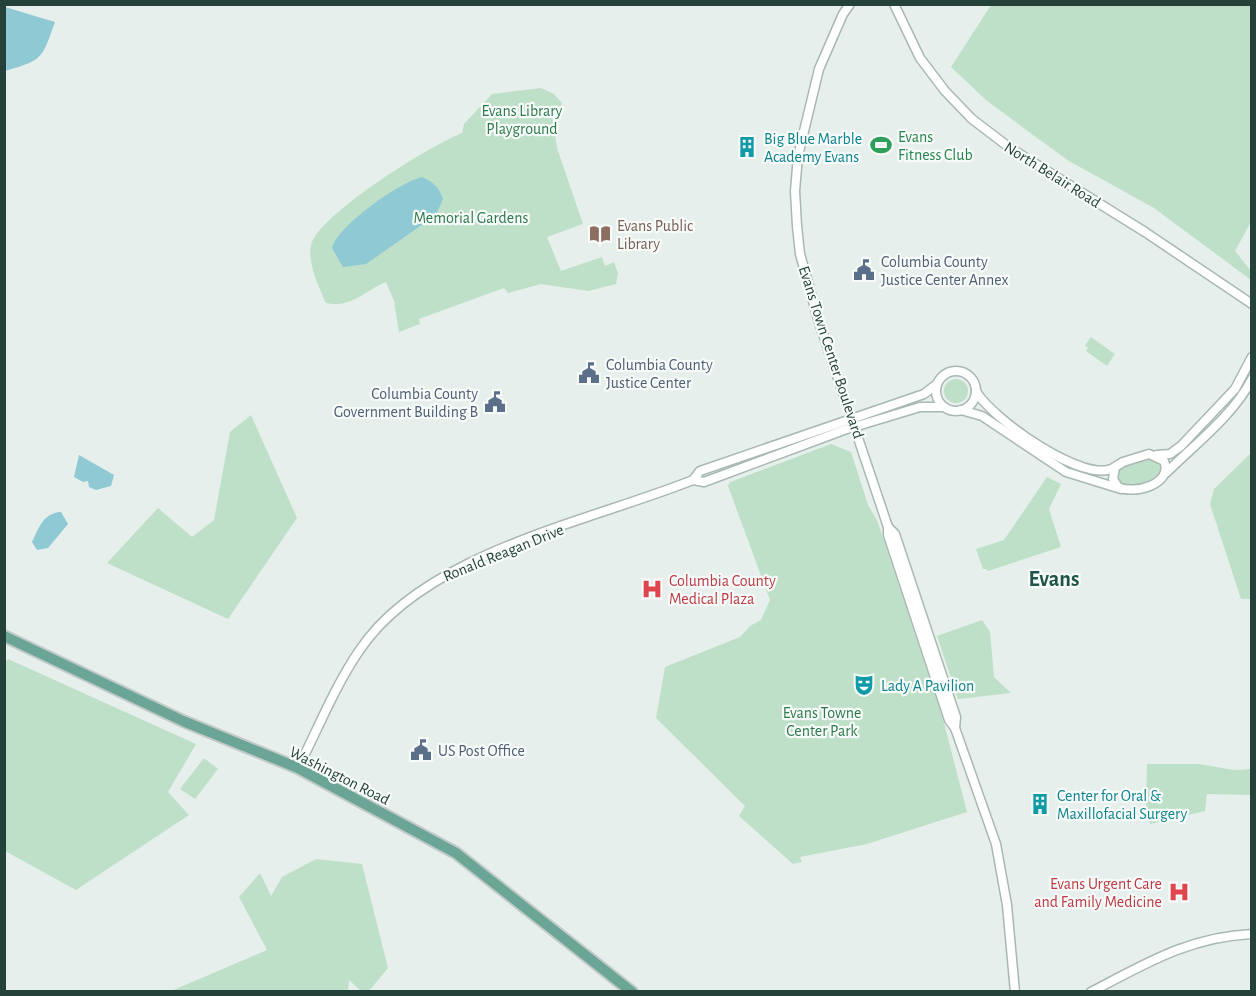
<svg xmlns="http://www.w3.org/2000/svg" width="1256" height="996" viewBox="0 0 1256 996" font-family="'Alegreya Sans',sans-serif">
<rect width="100%" height="100%" fill="#e6efeb"/>
<!-- green -->
<g fill="#bfe0c8">
<polygon points="991,5 1251,5 1251,222 1235,251 1251,271 1251,280 1154,208 1069,161 1033,135 986,100 951,67"/>
<path d="M 541,88 L 554,94 L 562,103 L 561,111 L 552,115 L 557,148 L 583,224 L 547,237 L 561,271 L 602,257 L 605,266 L 614,262 L 618,273 L 616,284 L 588,291 L 541,284 L 508,293 L 504,288 L 419,319 L 420,324 L 399,332 L 394,301 L 386,282 C 366,290 350,309 326,303 C 319,288 307,262 311,245 C 319,214 431,145 462,133 L 464,124 L 492,94 Z"/>
<polygon points="1091,337 1115,354 1107,366 1086,351 1088,348 1085,345"/>
<circle cx="956" cy="391" r="12"/>
<polygon points="251,415 297,518 228,619 107,563 158,508 192,537 214,520 230,432"/>
<polygon points="831,444 851,452 868,505 877,520 943,719 967,812 867,844 800,857 802,862 793,864 739,816 745,806 656,718 665,667 740,637 750,626 761,620 770,600 728,486 730,482"/>
<polygon points="1251,453 1251,599 1241,599 1210,504 1214,489"/>
<polygon points="1150,459 1162,467 1158,479 1130,487 1121,485 1117,478 1120,468"/>
<polygon points="1047,477 1061,484 1049,509 1061,547 988,571 986,569 983,569 976,549 1004,540"/>
<polygon points="982,620 990,632 994,677 1011,693 958,699 937,636"/>
<polygon points="8,659 196,744 168,792 189,815 76,890 5,851 4,664"/>
<polygon points="204,758 218,769 195,799 180,789"/>
<polygon points="1147,764 1199,764 1234,770 1251,769 1251,795 1207,794 1205,811 1150,824 1146,804"/>
<polygon points="316,859 362,864 388,968 369,991 361,991 349,980 348,991 171,991 267,950 239,897 260,873 271,896 282,877"/>
</g>
<!-- water -->
<g fill="#8ec9d4">
<path d="M 5,7 L 55,22 C 42,58 44,60 5,71 Z"/>
<path d="M 422,177 C 433,182 439,187 443,199 L 436,215 L 366,264 L 343,267 L 332,248 C 337,226 400,182 422,177 Z"/>
<polygon points="79,455 114,475 111,486 96,490 89,487 88,481 83,482 74,477"/>
<path d="M 61,512 L 68,524 L 48,548 L 37,550 L 32,542 C 39,528 43,513 61,512 Z"/>
</g>
<g fill="none" stroke-linecap="round" stroke-linejoin="round">
<defs>
<g id="minor">
<polyline points="850,4 843,14 819,69 798,156 795,191 797,226 800,254 818,319 888,527 888,535 949,720 955,728"/>
<polyline points="894,4 920,58 945,91 972,119 1010,148 1145,232 1252,304"/>
<circle cx="956" cy="391" r="20"/>
<path d="M 976,391 C 990,417 1086,487 1115,467"/>
<polyline points="961,410 982,416 1066,472 1121,489"/>
<path d="M 1149,454 L 1164,461 C 1174,484 1134,495 1118,487 L 1113,479 L 1115,467 L 1123,462 Z"/>
<polyline points="1157,455 1170,454 1181,446 1235,389 1252,357"/>
<path d="M 1166,473 C 1195,444 1232,417 1252,379"/>
<polyline points="693,480 700,471 924,394 937,384"/>
<polyline points="888,527 895,534 956,717 955,728 996,844 1007,905 1015,992"/>
<path d="M 298,768 C 317,731 335,686 359,651 C 424,553 588,522 693,480 L 704,482 L 844,430 L 920,407 L 944,407"/>
<path d="M 1091,992 C 1145,964 1188,937 1252,934"/>
</g>
<polyline id="major" points="4,636 183,721 298,768 456,853 632,992"/>
</defs>
<!-- minor casing -->
<use href="#minor" stroke="#a8b8b2" stroke-width="11"/>
<!-- major casing -->
<use href="#major" stroke="#c2cac8" stroke-width="14"/>
<!-- minor -->
<use href="#minor" stroke="#fff" stroke-width="8"/>
<!-- major -->
<use href="#major" stroke="#6aa596" stroke-width="10"/>
</g>
<!-- icons -->
<defs>
<symbol id="stadium-bare" viewBox="-9 -9 18 18"><path d="M0-5a6.5 5 0 1 0 0 10a6.5 5 0 1 0 0-10ZM-3.5-1.8h7v3.6h-7Z" fill="#2e9e5b" stroke="#f7fbf9" stroke-width="2.5" paint-order="stroke"/></symbol>
<symbol id="building-bare" viewBox="-9 -9 18 18"><path d="M-4-6H4V6H1V3H-1V6H-4ZM-2.5-4.3h1.7v1.8h-1.7ZM.8-4.3h1.7v1.8H.8ZM-2.5-1h1.7V.8h-1.7ZM.8-1h1.7V.8H.8Z" fill="#0f9aa8" stroke="#f7fbf9" stroke-width="2.5" paint-order="stroke"/></symbol>
<symbol id="library-bare" viewBox="-9 -9 18 18"><path d="M-6-4Q-3-5.5-.7-3.5V5Q-3 3-6 4ZM6-4Q3-5.5 .7-3.5V5Q3 3 6 4Z" fill="#8d6e63" stroke="#f7fbf9" stroke-width="2.5" paint-order="stroke"/></symbol>
<symbol id="civic-bare" viewBox="-9 -9 18 18"><path d="M-.6-6.5H3V-4.5H.6V-3L4-1V1h2V6H-6V1h2V-1L-.6-3ZM-1.2 2.5V6h2.4V2.5Z" fill="#5c6f8a" stroke="#f7fbf9" stroke-width="2.5" paint-order="stroke"/></symbol>
<symbol id="hospital-bare" viewBox="-9 -9 18 18"><path d="M-5-5h3v3.5h4V-5h3V5h-3V1.5h-4V5h-3Z" fill="#e0444e" stroke="#f7fbf9" stroke-width="2.5" paint-order="stroke"/></symbol>
<symbol id="theatre-bare" viewBox="-9 -9 18 18"><path d="M-5-5.5Q0-4 5-5.5V0Q5 5 0 6Q-5 5-5 0ZM-3.3-2.5H-1v1.5H-3.3ZM1-2.5H3.3v1.5H1ZM-2.8 1Q0 5.5 2.8 1Z" fill="#0f9aa8" stroke="#f7fbf9" stroke-width="2.5" paint-order="stroke"/></symbol>
</defs>
<g fill-rule="evenodd">
<use href="#stadium-bare" x="866" y="130" width="30" height="30"/>
<use href="#building-bare" x="732" y="132" width="30" height="30"/>
<use href="#library-bare" x="585" y="219" width="30" height="30"/>
<use href="#civic-bare" x="849" y="255" width="30" height="30"/>
<use href="#civic-bare" x="574" y="358" width="30" height="30"/>
<use href="#civic-bare" x="480" y="387" width="30" height="30"/>
<use href="#hospital-bare" x="637" y="574" width="30" height="30"/>
<use href="#theatre-bare" x="849" y="670" width="30" height="30"/>
<use href="#civic-bare" x="406" y="735" width="30" height="30"/>
<use href="#building-bare" x="1025" y="789" width="30" height="30"/>
<use href="#hospital-bare" x="1164" y="877" width="30" height="30"/>
</g>
<g text-anchor="middle" stroke-width="4.5" stroke-linejoin="round" paint-order="stroke">
<!-- park labels -->
<g font-size="16" fill="#2d7a4b" stroke="#f7fbf9">
<text x="522" y="116">Evans Library<tspan x="522" dy="18">Playground</tspan></text>
<text x="471" y="223">Memorial Gardens</text>
<text x="822" y="718">Evans Towne<tspan x="822" dy="18">Center Park</tspan></text>
</g>
<!-- leisure labels -->
<g font-size="16" fill="#27864d" stroke="#f7fbf9" text-anchor="start">
<text x="898" y="142">Evans<tspan x="898" dy="18">Fitness Club</tspan></text>
</g>
<!-- culture labels -->
<g font-size="16" fill="#0d838f" stroke="#f7fbf9" text-anchor="start">
<text x="764" y="144">Big Blue Marble<tspan x="764" dy="18">Academy Evans</tspan></text>
<text x="881" y="691">Lady A Pavilion</text>
<text x="1057" y="801">Center for Oral &amp;<tspan x="1057" dy="18">Maxillofacial Surgery</tspan></text>
</g>
<!-- street labels -->
<g font-size="16" fill="#24423a" stroke="#f7fbf9">
<text transform="translate(1053 174) rotate(32)" y="6">North Belair Road</text>
<text transform="translate(832 352) rotate(72)" y="6">Evans Town Center Boulevard</text>
<text transform="translate(503 552) rotate(-22)" y="6">Ronald Reagan Drive</text>
<text transform="translate(340 775) rotate(27)" y="6">Washington Road</text>
</g>
<!-- education labels -->
<g font-size="16" fill="#785e54" stroke="#f7fbf9" text-anchor="start">
<text x="617" y="231">Evans Public<tspan x="617" dy="18">Library</tspan></text>
</g>
<!-- service labels -->
<g font-size="16" fill="#4e5e75" stroke="#f7fbf9" text-anchor="start">
<text x="881" y="267">Columbia County<tspan x="881" dy="18">Justice Center Annex</tspan></text>
<text x="606" y="370">Columbia County<tspan x="606" dy="18">Justice Center</tspan></text>
<text x="478" y="399" text-anchor="end">Columbia County<tspan x="478" dy="18">Government Building B</tspan></text>
<text x="438" y="756">US Post Office</text>
</g>
<!-- health labels -->
<g font-size="16" fill="#be3a42" stroke="#f7fbf9" text-anchor="start">
<text x="669" y="586">Columbia County<tspan x="669" dy="18">Medical Plaza</tspan></text>
<text x="1162" y="889" text-anchor="end">Evans Urgent Care<tspan x="1162" dy="18">and Family Medicine</tspan></text>
</g>
<!-- district labels -->
<g font-size="22" font-weight="bold" fill="#1f5548" stroke="#f7fbf9">
<text x="1054" y="586">Evans</text>
</g>
</g>
<!-- border -->
<rect width="1256" height="996" fill="none" stroke="#24423a" stroke-width="12"/>
</svg>
